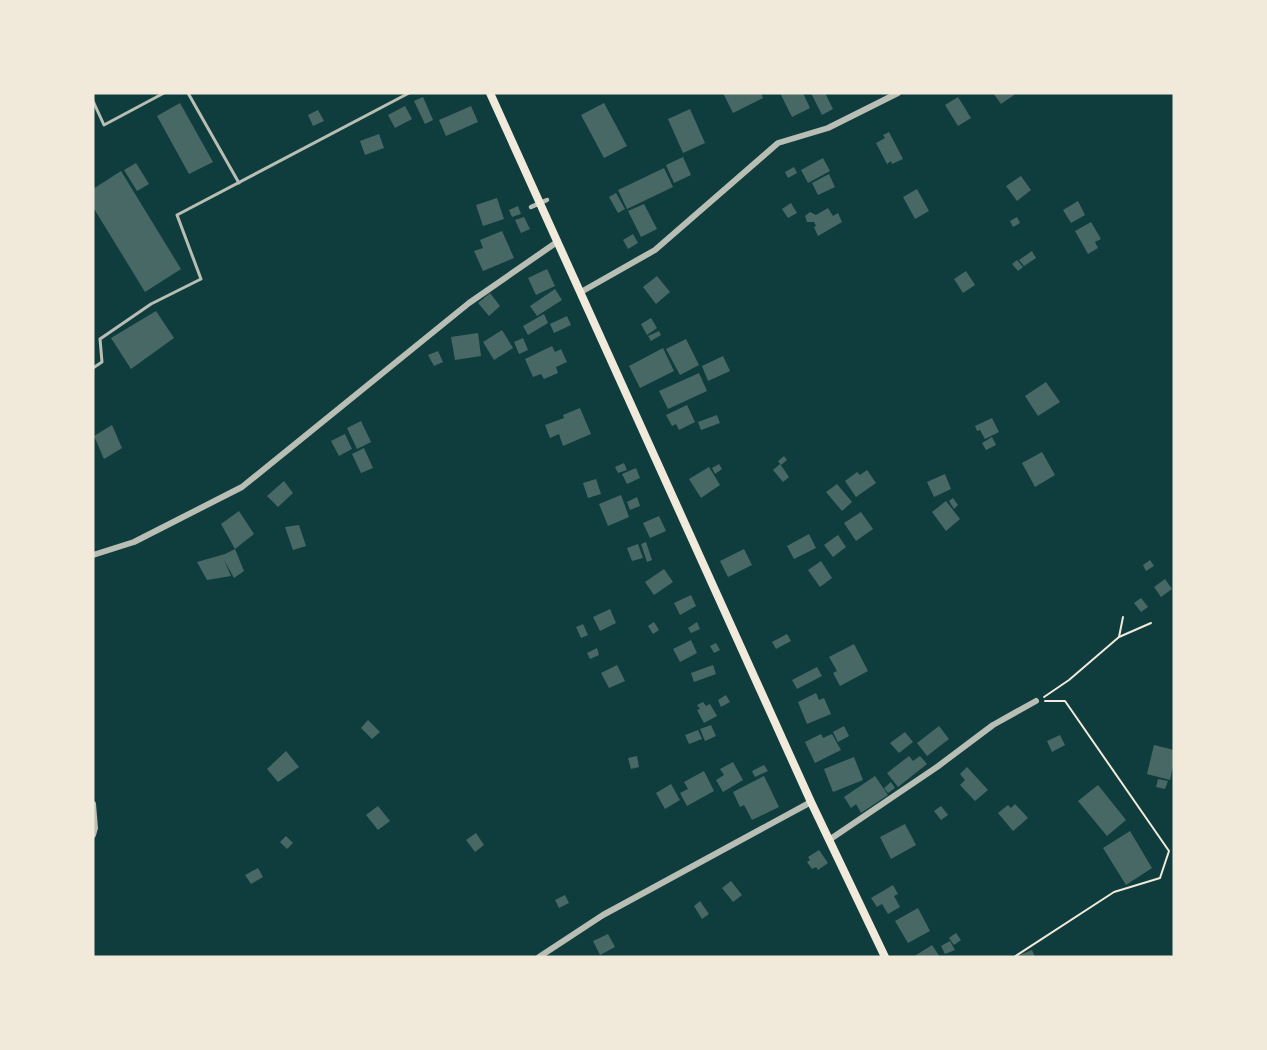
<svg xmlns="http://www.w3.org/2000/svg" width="1267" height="1050" viewBox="0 0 1267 1050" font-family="Cabin,sans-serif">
<rect width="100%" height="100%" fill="#0f3d3e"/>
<!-- building -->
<g fill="#486865">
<polygon points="723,93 761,93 763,98 733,113"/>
<polygon points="780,93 803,93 810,108 792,117"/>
<polygon points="811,93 825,93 833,109 822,115"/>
<polygon points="993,93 1017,93 1001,104"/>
<polygon points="423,97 433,120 425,124 414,101"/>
<polygon points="958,97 971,118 958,126 945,105"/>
<polygon points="180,103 213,162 189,174 157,116"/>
<polygon points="604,103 627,146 604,158 581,115"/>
<polygon points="405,106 412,119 395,128 388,115"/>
<polygon points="471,106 478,122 446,136 439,120"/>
<polygon points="690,109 705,143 683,153 668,119"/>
<polygon points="318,110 324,121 313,126 308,115"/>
<polygon points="889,132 903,159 892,164 891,161 887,164 876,143 885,138 883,135"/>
<polygon points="379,134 384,148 365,155 360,141"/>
<polygon points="683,157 691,175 674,183 666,165"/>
<polygon points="823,158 830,171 808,183 801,170"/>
<polygon points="136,163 149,184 137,191 124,170"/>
<polygon points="794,167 797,173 788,178 785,172"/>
<polygon points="664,168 673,187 627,209 618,190"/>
<polygon points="121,171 181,269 145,292 93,207 93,189"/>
<polygon points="829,174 835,187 818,195 812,183"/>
<polygon points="1021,176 1031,190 1017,201 1006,186"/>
<polygon points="917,189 929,211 915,219 903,197"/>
<polygon points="616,193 625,209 618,213 609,197"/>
<polygon points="497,198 504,219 483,226 476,205"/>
<polygon points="1078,201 1085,215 1071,223 1063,210"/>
<polygon points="791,203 797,213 788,218 782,209"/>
<polygon points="644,204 657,229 641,237 628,211"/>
<polygon points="518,206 521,214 512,217 509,210"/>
<polygon points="828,208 833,216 838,213 842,222 818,236 814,227 816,226 814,222 807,222 805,216 810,212 816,215"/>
<polygon points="524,217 530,229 521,233 515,220"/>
<polygon points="1017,217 1020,223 1013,227 1010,221"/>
<polygon points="1091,222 1101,239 1095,242 1098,248 1088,254 1075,231"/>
<polygon points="502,231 514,258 483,271 474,251 483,248 480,240"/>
<polygon points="633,234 638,243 628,249 623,240"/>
<polygon points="1032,251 1036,258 1024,266 1019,260"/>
<polygon points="1017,260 1023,267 1018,271 1012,264"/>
<polygon points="547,269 555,286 536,295 528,278"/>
<polygon points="966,271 975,285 963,293 954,279"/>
<polygon points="657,276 670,292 656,304 643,287"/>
<polygon points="555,289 562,300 537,316 530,306"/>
<polygon points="490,293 500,306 489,316 478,303"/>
<polygon points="156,311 174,338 131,369 111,338"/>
<polygon points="544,314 548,323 528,335 523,326"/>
<polygon points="567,316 571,325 554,333 550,324"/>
<polygon points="651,318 657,328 647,335 641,324"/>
<polygon points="502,330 513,348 494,360 483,342"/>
<polygon points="659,331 661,335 651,341 648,336"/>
<polygon points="478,333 481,356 455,360 451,337"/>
<polygon points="523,338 528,350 519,354 514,342"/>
<polygon points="686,339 699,365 680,375 666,349"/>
<polygon points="552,346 555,352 561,349 567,362 556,367 558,373 544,379 541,374 533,377 525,359"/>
<polygon points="663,348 674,371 640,388 629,366"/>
<polygon points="438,351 443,362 434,366 428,355"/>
<polygon points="723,356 730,371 708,381 702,366"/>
<polygon points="699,373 707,391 668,409 659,391"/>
<polygon points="1046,382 1060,402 1038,416 1025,396"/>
<polygon points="687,405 695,422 679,430 676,424 672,426 666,415"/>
<polygon points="580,408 591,434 563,446 559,434 550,438 545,425 564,418 563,415"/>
<polygon points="717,415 720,423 701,430 698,422"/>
<polygon points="992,418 999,432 985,439 980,430 977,431 975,426"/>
<polygon points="361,421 371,442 357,449 347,428"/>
<polygon points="112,425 122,448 104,459 94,436"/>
<polygon points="345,434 352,449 339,456 331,441"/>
<polygon points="992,437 996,445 986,450 982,443"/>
<polygon points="364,448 373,468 361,473 352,454"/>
<polygon points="1042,452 1055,475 1035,487 1022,463"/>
<polygon points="784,456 787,460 781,465 778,461"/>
<polygon points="624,463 627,470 618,473 615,467"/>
<polygon points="719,464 722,469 715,474 712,468"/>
<polygon points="780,464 789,477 783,482 773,470"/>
<polygon points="709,467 720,485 701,498 689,479"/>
<polygon points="636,468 640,478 627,484 622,474"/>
<polygon points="867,470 876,483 856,497 845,481 857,472 860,475"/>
<polygon points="945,474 951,489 934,497 927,482"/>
<polygon points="596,479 601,494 588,498 583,483"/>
<polygon points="284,481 293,493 278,507 267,496"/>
<polygon points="837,484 852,502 842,511 826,492"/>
<polygon points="621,495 629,517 608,526 599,504"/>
<polygon points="637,497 640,506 630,510 627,502"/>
<polygon points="953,498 958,505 954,509 949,501"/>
<polygon points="946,501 960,519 946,531 932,512"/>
<polygon points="239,511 254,534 235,549 221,524"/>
<polygon points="861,512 873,529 856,541 844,523"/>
<polygon points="659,516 666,531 650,538 643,523"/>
<polygon points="299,525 306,546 293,550 285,527"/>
<polygon points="809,534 816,548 794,559 787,546"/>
<polygon points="838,535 846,547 833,557 824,545"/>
<polygon points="646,542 652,560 647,562 641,544"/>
<polygon points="638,544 643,558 632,561 627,548"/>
<polygon points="235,549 244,571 234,578 224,560 231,576 207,580 197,562 225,554"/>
<polygon points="744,549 752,565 728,577 720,561"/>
<polygon points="1150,560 1154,566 1146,571 1143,565"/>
<polygon points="821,561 832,578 820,587 808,570"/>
<polygon points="664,569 673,582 654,595 645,582"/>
<polygon points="1165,579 1172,589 1161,597 1154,587"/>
<polygon points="691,595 696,606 680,615 674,603"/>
<polygon points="1141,598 1148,607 1141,612 1134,603"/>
<polygon points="610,609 616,623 600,631 593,617"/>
<polygon points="654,622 659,630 653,634 648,626"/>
<polygon points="697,622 700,629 691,633 688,628"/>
<polygon points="583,624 588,635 581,638 576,627"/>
<polygon points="787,634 791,641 776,649 772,642"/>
<polygon points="691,640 697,653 680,662 673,649"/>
<polygon points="716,643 720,650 714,653 710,646"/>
<polygon points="854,644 868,671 840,686 833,673 837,671 829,657"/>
<polygon points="597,648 599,655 590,659 587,653"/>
<polygon points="617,665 625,681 609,688 601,673"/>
<polygon points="713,665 716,674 694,682 691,673"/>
<polygon points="817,667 822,676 797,689 792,680"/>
<polygon points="816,693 819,700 824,698 831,714 807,724 798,702"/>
<polygon points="726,695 730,702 721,707 718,700"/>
<polygon points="703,702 706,706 710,704 717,716 704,723 697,710 700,709 697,705"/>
<polygon points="368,720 380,732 372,739 361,728"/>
<polygon points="711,725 716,736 705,741 700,729"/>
<polygon points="844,726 849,736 838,742 833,732"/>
<polygon points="939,726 949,739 927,756 917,743"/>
<polygon points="698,730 702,739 689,744 685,735"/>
<polygon points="905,732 913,742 899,753 890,743"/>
<polygon points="821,734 823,738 832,734 841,750 815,763 805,742"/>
<polygon points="1060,735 1065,745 1052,752 1047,741"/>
<polygon points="1154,745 1174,750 1174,762 1170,780 1147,774"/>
<polygon points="286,751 299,767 278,782 267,769"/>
<polygon points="637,756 639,767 631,769 628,758"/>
<polygon points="909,756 913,761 920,756 927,764 898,787 887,773"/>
<polygon points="854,757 863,780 833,792 824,769"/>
<polygon points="733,762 743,780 723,792 716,780 724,775 720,769"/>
<polygon points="764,765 768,771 755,777 752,771"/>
<polygon points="967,767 988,790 975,801 960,785 965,780 960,774"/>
<polygon points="704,771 714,791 687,806 680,793 688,789 684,782"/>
<polygon points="764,776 779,807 752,820 744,805 740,807 733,792"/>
<polygon points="875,776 888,795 861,813 856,804 851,808 844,797"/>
<polygon points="1158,779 1168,781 1165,789 1156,787"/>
<polygon points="891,782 895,788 888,793 884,788"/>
<polygon points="671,784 680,800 665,809 656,793"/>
<polygon points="1098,785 1126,820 1107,836 1078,801"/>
<polygon points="1015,804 1028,818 1013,831 998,813 1008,805 1011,808"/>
<polygon points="378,806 390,821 378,830 366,815"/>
<polygon points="941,806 948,815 941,820 934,811"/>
<polygon points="905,824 916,845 891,859 880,837"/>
<polygon points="1130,831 1152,868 1126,885 1103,848"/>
<polygon points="476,833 484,845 475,852 466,840"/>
<polygon points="286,836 293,843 287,849 280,842"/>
<polygon points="819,850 828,863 818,870 816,867 812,869 807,862 810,860 808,857"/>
<polygon points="258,868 263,877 251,884 245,875"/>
<polygon points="731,881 742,895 733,902 722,888"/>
<polygon points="893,885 898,894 894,896 900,907 888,914 882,904 877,907 871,898"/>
<polygon points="565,895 569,903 559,908 555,900"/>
<polygon points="700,901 709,914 702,919 694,906"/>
<polygon points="918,908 930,931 908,943 895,921"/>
<polygon points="956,933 961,940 954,945 949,938"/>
<polygon points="608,934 615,947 600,955 593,941"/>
<polygon points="950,941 955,950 945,954 941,946"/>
<polygon points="932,945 940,957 913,957"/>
<polygon points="1032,950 1035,957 1015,957"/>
</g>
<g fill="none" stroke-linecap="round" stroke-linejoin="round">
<!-- path -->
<g stroke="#f1e9da" stroke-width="2">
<polyline points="1119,637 1151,623"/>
<polyline points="1044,697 1069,680 1119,637 1123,617"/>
<polyline points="1014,957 1114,892 1160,878 1169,851 1065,701 1045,701"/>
</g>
<!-- service -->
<g stroke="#b8beb3" stroke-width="3">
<polyline points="188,93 239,183"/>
<polyline points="93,101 104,125 164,93"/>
<polyline points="93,368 102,362 100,339 151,304 201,279 177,215 409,93"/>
</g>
<!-- pedestrian -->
<polyline stroke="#b8beb3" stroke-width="4.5" points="531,207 547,200"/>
<!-- minor -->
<g stroke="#b8beb3" stroke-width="6">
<polyline points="581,292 655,250 778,143 828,128 898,93"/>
<polyline points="93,555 134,542 242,487 469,303 557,242"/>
<polyline points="93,804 95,828 93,835"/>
<polyline points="829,840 937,767 993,725 1036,701"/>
<polyline points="539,957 603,915 811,802"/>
</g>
<!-- secondary -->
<polyline stroke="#f1e9da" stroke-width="8" points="490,93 811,802 885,957"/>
</g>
<!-- border -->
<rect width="1267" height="1050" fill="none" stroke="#f1e9da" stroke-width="189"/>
</svg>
